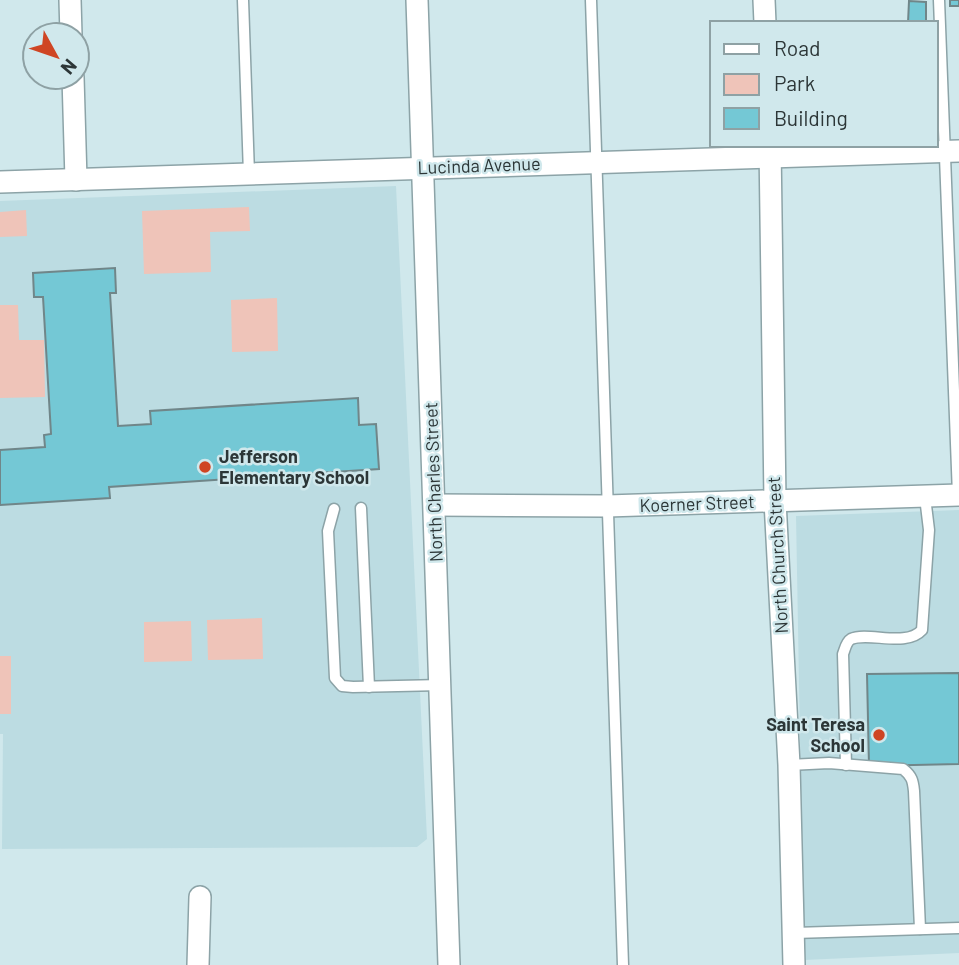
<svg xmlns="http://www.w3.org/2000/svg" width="959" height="965" viewBox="0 0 959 965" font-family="Barlow,sans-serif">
<rect width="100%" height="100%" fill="#d0e8ec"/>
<!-- built -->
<g fill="#bcdce2">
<polygon points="396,186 427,839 417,847 2,849 3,734 0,734 0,201"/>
<polygon points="959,510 959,953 804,960 796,516"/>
</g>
<!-- green -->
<g fill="#efc4b9">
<polygon points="249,207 250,231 210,232 211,272 144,274 142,211"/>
<polygon points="26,210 27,236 0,237 0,212"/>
<polygon points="277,298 278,351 232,352 231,300"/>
<polygon points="0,305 18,305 19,340 44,340 45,397 0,398"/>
<polygon points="262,618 263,659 208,660 207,620"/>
<polygon points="191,621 192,661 144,662 144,622"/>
<rect x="0" y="656" width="11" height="58"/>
</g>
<!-- building -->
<g fill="#74c8d5" stroke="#708689" stroke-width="2">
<rect x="950" y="0" width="9" height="6"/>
<polygon points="909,1 926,2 926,23 908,23"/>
<polygon points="115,268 116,293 110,293 118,426 151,424 150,411 358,398 359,425 376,424 379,469 109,487 110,498 0,505 0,450 45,447 44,435 51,434 43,297 34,297 33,273"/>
<polygon points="959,673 959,764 869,766 867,674"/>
</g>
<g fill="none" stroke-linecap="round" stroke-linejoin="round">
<defs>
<g id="service">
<polyline points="243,0 249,174"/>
<polyline points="591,0 623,965"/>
<polyline points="939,0 958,495"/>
<polyline points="361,508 369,687"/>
<polyline points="334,509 328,531 335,678 342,686 353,687 442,685"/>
<path d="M 789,765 L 829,763 L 903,769 C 912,776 913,781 914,791 L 920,929"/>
<path d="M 846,765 L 843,654 C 845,649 846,642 851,639 C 868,631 906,648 922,630 L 929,530 L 925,497"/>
<polyline points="794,933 959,928"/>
</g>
<g id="minor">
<polyline points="70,0 71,35"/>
<polyline points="417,0 449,965"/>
<polyline points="764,0 765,23"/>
<polyline points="73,77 76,180"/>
<polyline points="770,145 775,501 789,765 794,965"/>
<polyline points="0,182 959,151"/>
<polyline points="435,505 607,506 959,495"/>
<polyline points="198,965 200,897"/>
</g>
</defs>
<!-- service casing -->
<use href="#service" stroke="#8ca3a7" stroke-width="13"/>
<!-- minor casing -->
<use href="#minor" stroke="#8ca3a7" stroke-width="24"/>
<!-- service -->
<use href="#service" stroke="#fff" stroke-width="10"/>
<!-- minor -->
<use href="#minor" stroke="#fff" stroke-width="21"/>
</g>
<!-- markers -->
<g fill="#cf4523" stroke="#d0e8ec" stroke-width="2.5">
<circle cx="205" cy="467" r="7"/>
<circle cx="879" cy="735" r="7"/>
</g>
<g text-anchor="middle" stroke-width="5" stroke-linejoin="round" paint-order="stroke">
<!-- street labels -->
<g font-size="18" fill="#2c3637" stroke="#d0e8ec">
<text transform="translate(479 166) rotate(-2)" y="6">Lucinda Avenue</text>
<text transform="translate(434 482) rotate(-92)" y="6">North Charles Street</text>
<text transform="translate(697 504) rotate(-2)" y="6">Koerner Street</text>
<text transform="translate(778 555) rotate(-93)" y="6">North Church Street</text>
</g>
<!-- poi labels -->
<g font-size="18" font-weight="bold" fill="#2c3637" stroke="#d0e8ec" text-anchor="start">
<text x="219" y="463">Jefferson<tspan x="219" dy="21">Elementary School</tspan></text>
<text x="865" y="731" text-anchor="end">Saint Teresa<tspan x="865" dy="21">School</tspan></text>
</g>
</g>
<!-- legend -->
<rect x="710" y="21" width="228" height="126" fill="#d0e8ec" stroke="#8ea1a4" stroke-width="2"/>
<rect x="724" y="44" width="35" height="10" fill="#ffffff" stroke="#8ea1a4" stroke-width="2"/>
<text x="774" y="56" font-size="21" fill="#2c3637">Road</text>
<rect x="724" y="74" width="35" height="21" fill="#efc4b9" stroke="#8ea1a4" stroke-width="2"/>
<text x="774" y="91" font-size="21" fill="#2c3637">Park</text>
<rect x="724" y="108" width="35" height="21" fill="#74c8d5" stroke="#8ea1a4" stroke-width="2"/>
<text x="774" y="126" font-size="21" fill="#2c3637">Building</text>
<!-- north arrow -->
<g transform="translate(56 56) rotate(130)"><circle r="33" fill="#d0e8ec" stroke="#8ea1a4" stroke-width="2"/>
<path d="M0-5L12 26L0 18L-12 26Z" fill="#cf4523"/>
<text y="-10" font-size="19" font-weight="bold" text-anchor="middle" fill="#2c3637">N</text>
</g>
</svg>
